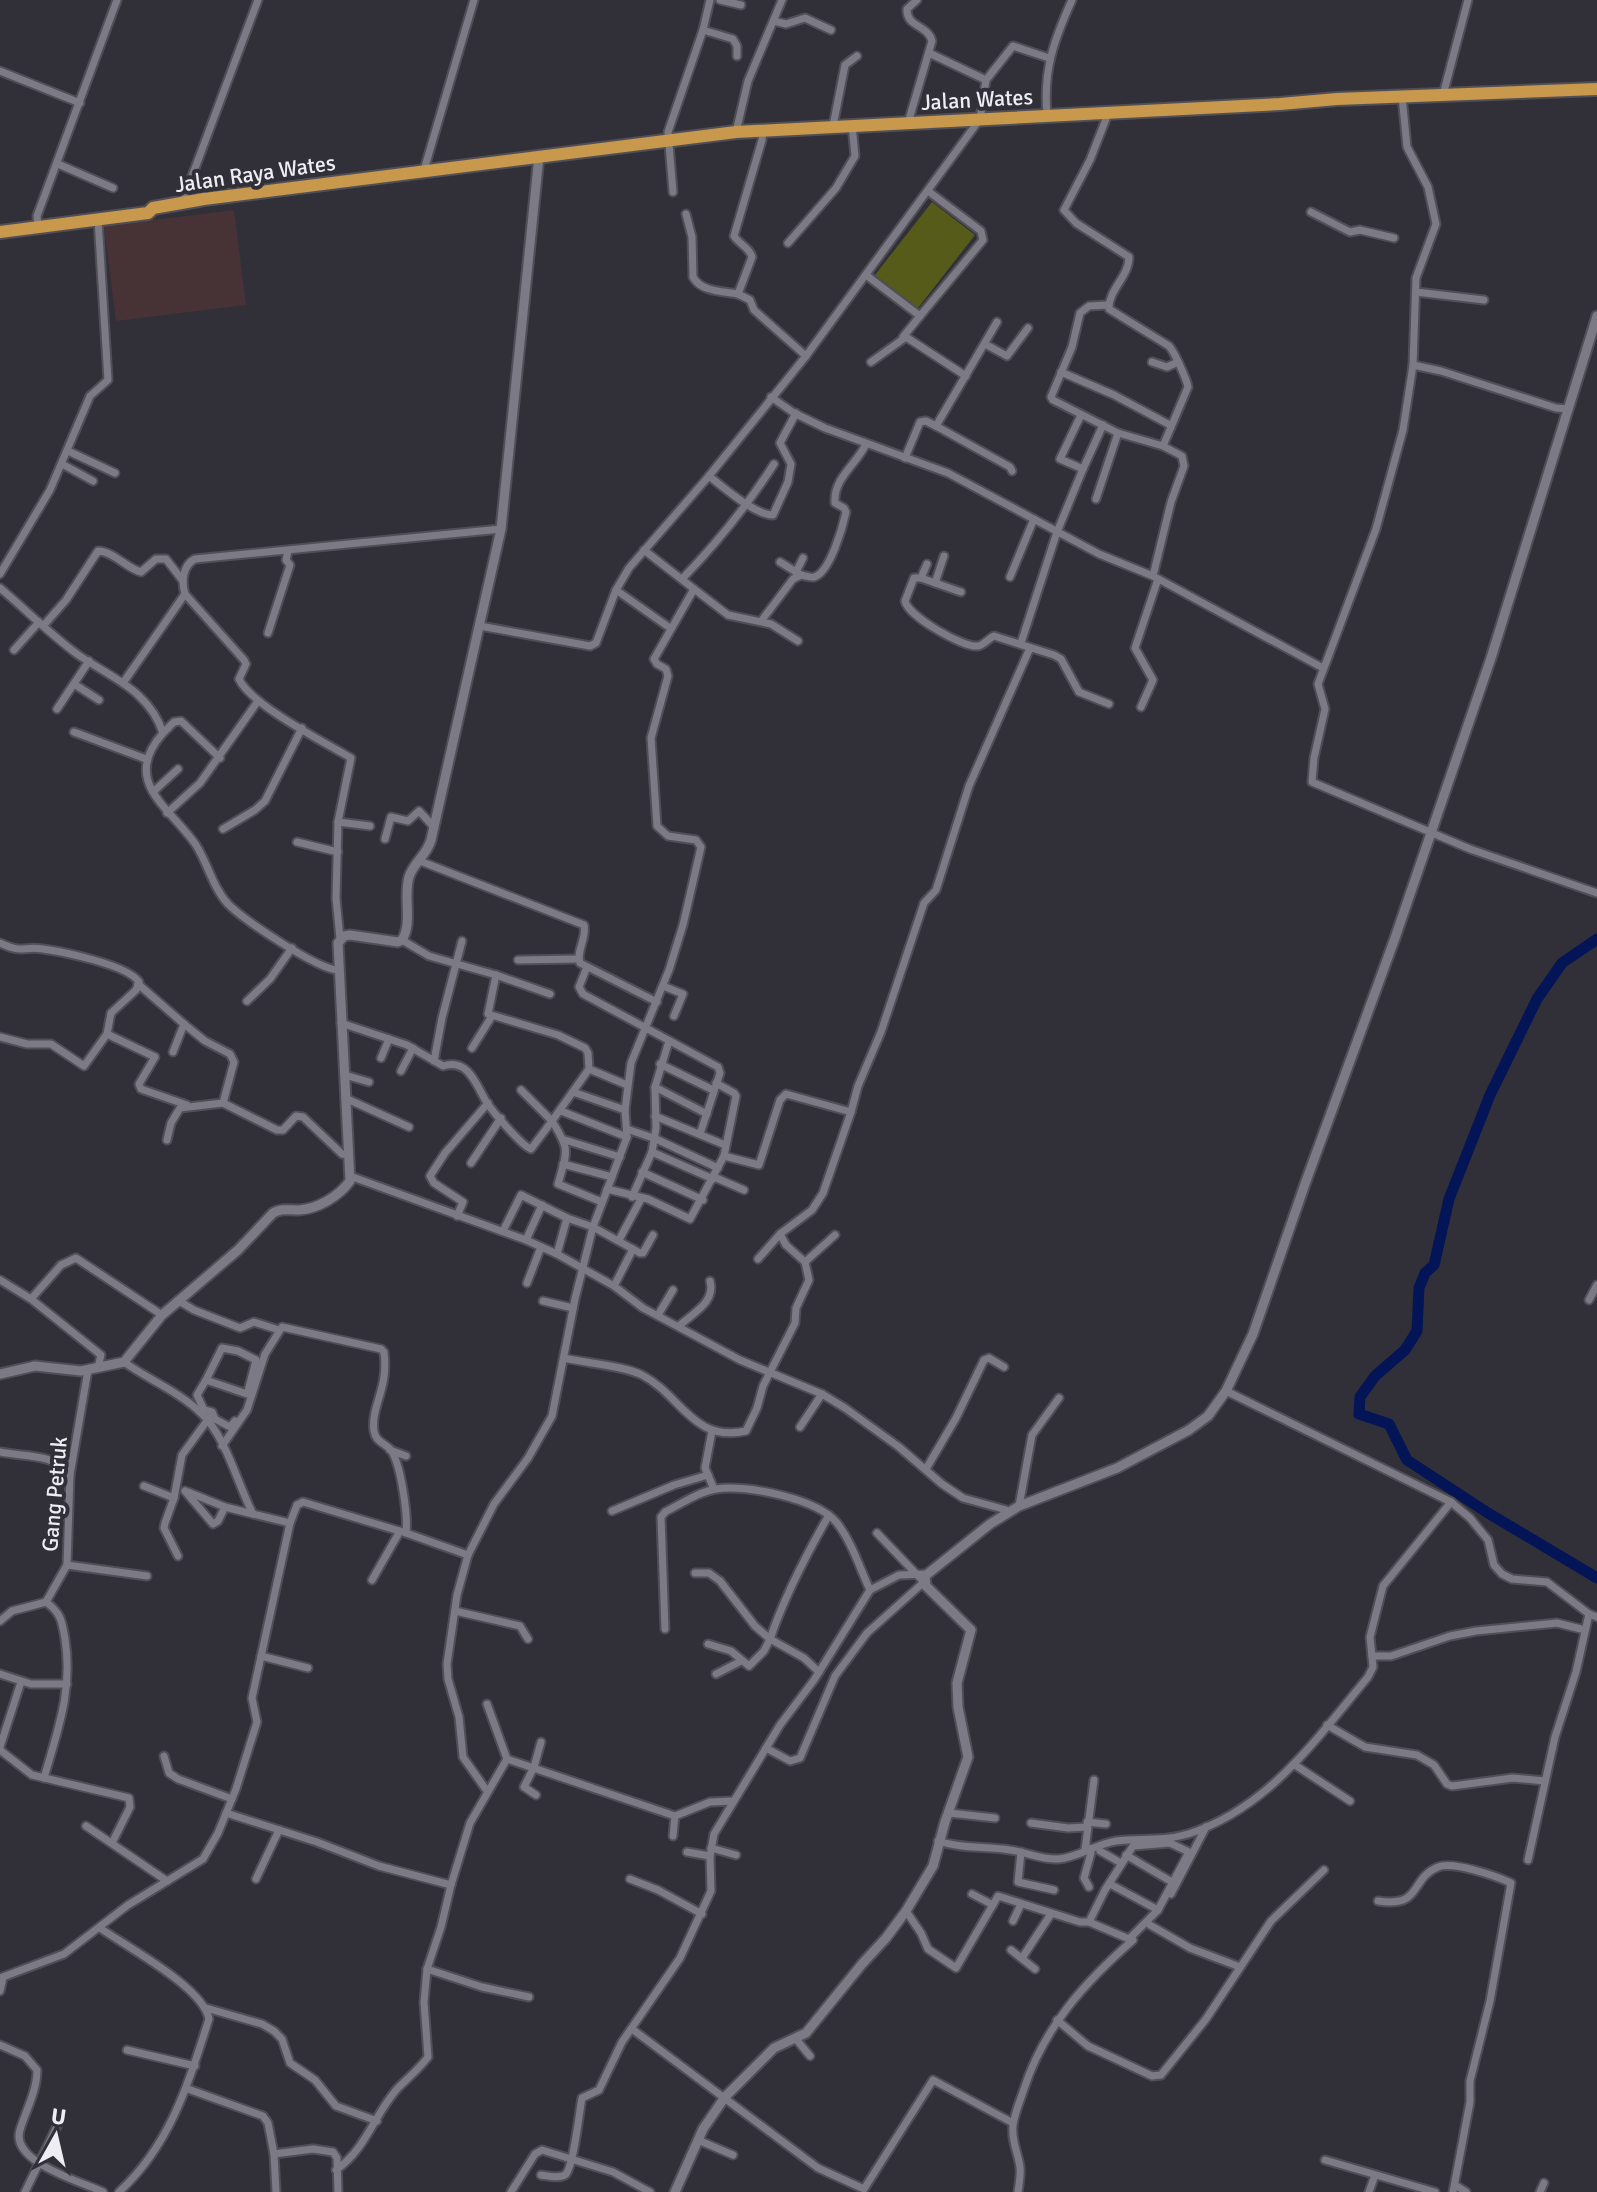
<svg xmlns="http://www.w3.org/2000/svg" width="1597" height="2192" viewBox="0 0 1597 2192" font-family="Signika,sans-serif">
<rect width="100%" height="100%" fill="#313039"/>
<!-- commercial -->
<polygon fill="#473235" points="234,210 246,305 116,321 104,226"/>
<!-- green -->
<polygon fill="#575b19" points="932,202 975,235 918,308 875,275"/>
<g fill="none" stroke-linecap="round" stroke-linejoin="round">
<!-- river -->
<polyline stroke="#031556" stroke-width="11" points="1597,939 1562,963 1537,999 1490,1095 1449,1199 1434,1265 1425,1273 1419,1288 1417,1331 1405,1350 1375,1376 1360,1397 1359,1414 1389,1424 1407,1460 1488,1513 1597,1578"/>
<defs>
<g id="minor">
<polyline points="720,0 741,5"/>
<polyline points="774,21 786,24 805,18 831,30"/>
<polyline points="703,30 733,39 737,46 737,56"/>
<polyline points="0,71 80,103"/>
<polyline points="986,80 1013,46 1049,58"/>
<polyline points="1443,95 1468,0"/>
<polyline points="1402,96 1407,147 1428,187 1436,224 1416,278 1413,365 1403,430 1376,529 1318,684 1325,709 1314,758 1312,782 1470,849 1597,893"/>
<path d="M 1106,113 L 1106,119 L 1090,160 L 1064,210 L 1076,223 L 1129,257 C 1129,277 1108,290 1109,309 L 1169,346 C 1174,351 1187,380 1188,387 L 1163,446 L 1182,456 L 1184,466 L 1171,502 L 1153,576"/>
<path d="M 1047,114 C 1043,70 1054,40 1072,0"/>
<path d="M 908,123 L 932,41 C 928,25 906,27 907,9 L 917,0"/>
<polyline points="833,126 845,65 857,56"/>
<path d="M 763,130 L 762,140 L 734,236 C 739,244 750,248 752,257 L 738,294 L 750,300 L 754,310 L 806,356"/>
<polyline points="736,132 748,81 782,0"/>
<polyline points="58,164 113,188"/>
<polyline points="424,170 474,0"/>
<polyline points="673,192 668,132 703,30 710,0"/>
<polyline points="182,203 258,0"/>
<polyline points="1311,212 1350,232 1360,230 1394,238"/>
<path d="M 686,214 L 692,237 L 693,277 C 701,292 722,291 738,294"/>
<polyline points="38,227 37,216 117,0"/>
<polyline points="788,243 836,188 855,156 852,125"/>
<polyline points="866,275 920,316 983,240 981,231 928,191"/>
<polyline points="1416,292 1484,300"/>
<polyline points="1108,305 1089,306 1080,313 1072,347 1051,397 1053,400 1118,433 1163,446"/>
<polyline points="903,337 920,316"/>
<polyline points="985,344 1007,356 1028,328"/>
<polyline points="871,362 906,337 966,376"/>
<polyline points="1152,362 1167,367 1178,362"/>
<polyline points="1413,365 1441,371 1556,408 1569,409"/>
<polyline points="1061,372 1114,395 1170,425"/>
<polyline points="771,397 794,413 825,428 948,473 1099,554 1153,576 1323,668"/>
<polyline points="936,426 1010,467 1012,471"/>
<polyline points="68,451 115,473"/>
<polyline points="905,458 920,422 926,421 936,426 997,322"/>
<polyline points="62,464 93,481"/>
<polyline points="1083,469 1103,425"/>
<path d="M 709,476 C 723,487 755,515 773,515 L 788,482 L 791,464 L 780,443 L 796,413"/>
<polyline points="1096,499 1118,433"/>
<polyline points="780,562 801,575"/>
<path d="M 927,564 L 921,578 L 914,578 L 905,601 C 908,616 963,648 978,646 C 984,645 989,638 994,636 L 1054,655 L 1061,659 L 1079,692 L 1109,704"/>
<polyline points="796,572 803,558"/>
<polyline points="0,574 50,490 90,396 108,380 98,219"/>
<polyline points="1010,577 1034,519"/>
<polyline points="921,578 961,592"/>
<path d="M 682,579 C 717,543 747,506 774,464"/>
<polyline points="935,583 944,556"/>
<path d="M 0,588 C 25,609 50,634 77,654 C 111,678 149,690 163,733 C 120,782 170,807 196,845 C 208,864 213,888 228,904 C 245,921 316,968 337,970"/>
<polyline points="694,589 728,615 771,624 798,641"/>
<polyline points="616,590 670,628"/>
<path d="M 762,620 L 793,579 L 801,575 C 803,575 811,578 814,577 C 830,573 843,526 846,512 L 844,508 L 835,503 C 833,478 857,464 866,444"/>
<path d="M 44,625 L 66,600 L 98,551 C 113,551 126,568 141,572 L 156,559 L 166,559 L 183,581"/>
<polyline points="480,626 590,646 596,643 616,590 629,568 709,476 806,356 980,119 986,80 929,53"/>
<polyline points="268,633 290,565 286,560 288,551"/>
<polyline points="1021,643 1057,532 1083,469 1060,459 1081,415"/>
<polyline points="14,650 39,622"/>
<polyline points="123,683 185,594"/>
<polyline points="74,684 99,700"/>
<polyline points="1141,707 1153,680 1135,648 1158,579"/>
<polyline points="57,709 89,661"/>
<polyline points="74,732 146,759"/>
<polyline points="163,733 174,722 181,721 220,758"/>
<polyline points="153,792 178,769"/>
<polyline points="167,813 200,783 258,701"/>
<path d="M 338,822 L 351,758 C 324,742 251,705 239,679 L 246,664 L 244,660 L 185,594 C 181,581 183,565 195,559 L 501,529"/>
<polyline points="223,829 255,810 265,801 302,728"/>
<polyline points="385,839 391,817 408,821 419,811 434,827"/>
<polyline points="297,842 338,852"/>
<path d="M 420,861 L 584,925 C 587,939 576,950 580,963 L 657,1002"/>
<polyline points="340,939 336,898 338,822 370,826"/>
<polyline points="402,940 429,956 496,975 550,994"/>
<path d="M 0,943 C 23,954 22,946 43,949 C 64,952 128,965 139,982 L 136,990 L 111,1013 L 107,1034 L 84,1066 L 51,1044 L 27,1044 L 0,1037"/>
<polyline points="518,960 578,959"/>
<polyline points="587,967 579,987 583,994 718,1067 720,1073 700,1134"/>
<path d="M 496,975 L 488,1014 L 558,1035 L 585,1048 L 588,1053 L 589,1069 L 552,1121 C 571,1151 567,1151 558,1184 L 602,1202"/>
<polyline points="138,984 184,1024 173,1052"/>
<polyline points="663,986 683,994 674,1016"/>
<polyline points="247,1001 270,979 292,948"/>
<path d="M 341,1023 L 407,1045 L 443,1066 C 469,1058 476,1085 487,1103 C 494,1113 521,1145 531,1149 L 552,1121 L 521,1090"/>
<polyline points="107,1034 155,1057 139,1084 141,1089 187,1105"/>
<polyline points="472,1048 492,1016"/>
<polyline points="381,1058 389,1039"/>
<polyline points="434,1061 442,1018 462,941"/>
<polyline points="660,1064 713,1090"/>
<polyline points="589,1069 627,1085"/>
<polyline points="401,1071 413,1048"/>
<polyline points="345,1075 369,1082"/>
<polyline points="655,1087 707,1114"/>
<polyline points="573,1092 625,1110"/>
<polyline points="345,1098 409,1127"/>
<polyline points="223,1103 277,1130 283,1130 296,1116 303,1117 342,1154 348,1155"/>
<polyline points="561,1111 627,1137"/>
<polyline points="655,1116 725,1145"/>
<polyline points="627,1129 656,1139 718,1168"/>
<polyline points="167,1140 171,1123 180,1108 223,1103 234,1062 230,1054 205,1041 184,1024"/>
<polyline points="565,1140 620,1157"/>
<polyline points="652,1152 713,1179"/>
<polyline points="724,1156 759,1165 780,1100 786,1094 851,1112 858,1086 881,1032 924,903 936,890 969,786 1030,648"/>
<polyline points="471,1163 501,1118"/>
<polyline points="563,1164 612,1177"/>
<polyline points="642,1172 703,1200"/>
<polyline points="350,1176 526,1240 557,1254 614,1286 643,1308 701,1339 740,1360 822,1394 845,1408 899,1447 942,1484 963,1498 1010,1511"/>
<polyline points="714,1177 744,1190"/>
<polyline points="607,1189 648,1199 690,1219 724,1156 736,1096 734,1093 716,1083"/>
<polyline points="632,1197 652,1152 656,1128 655,1087 669,1041"/>
<polyline points="457,1216 463,1202 434,1183 430,1176 445,1153 488,1103"/>
<polyline points="503,1231 521,1195 567,1218 593,1227 640,1253 643,1253 653,1235"/>
<polyline points="526,1240 542,1205"/>
<polyline points="619,1240 641,1199"/>
<polyline points="557,1254 567,1218"/>
<polyline points="758,1259 780,1234"/>
<polyline points="805,1262 835,1235"/>
<polyline points="0,1280 31,1299 101,1355 98,1368"/>
<polyline points="527,1283 541,1247"/>
<polyline points="614,1286 633,1249"/>
<polyline points="31,1299 61,1265 76,1258 162,1315"/>
<polyline points="1589,1300 1597,1285"/>
<polyline points="179,1301 194,1310 240,1328 254,1322 279,1330"/>
<polyline points="543,1301 573,1308"/>
<polyline points="658,1315 673,1290"/>
<path d="M 679,1326 C 693,1313 716,1302 710,1281"/>
<path d="M 564,1358 C 585,1363 625,1366 642,1375 C 681,1395 693,1443 746,1431 L 757,1408 L 763,1386 L 795,1323 L 796,1308 L 809,1280 L 805,1262 L 786,1245 L 780,1234 L 812,1210 L 823,1193 L 851,1112"/>
<path d="M 124,1362 C 149,1380 180,1392 202,1414 C 226,1437 238,1485 253,1514 L 290,1523"/>
<polyline points="206,1380 222,1348 238,1351 256,1360 248,1391"/>
<polyline points="1226,1391 1451,1502 1470,1518 1488,1540 1494,1565 1502,1574 1512,1579 1547,1582 1589,1614 1597,1617"/>
<polyline points="204,1410 212,1412 215,1419 230,1427 235,1421"/>
<polyline points="201,1412 204,1410 197,1395 206,1380 247,1394"/>
<polyline points="800,1427 822,1394"/>
<polyline points="712,1431 705,1468 714,1489"/>
<path d="M 222,1446 L 247,1410 L 265,1354 L 282,1327 L 381,1349 L 384,1352 C 385,1360 385,1369 384,1377 C 382,1394 371,1414 374,1431 C 376,1442 383,1442 390,1449 C 401,1462 408,1516 406,1533"/>
<polyline points="390,1450 406,1456"/>
<path d="M 0,1452 C 25,1457 54,1453 70,1475"/>
<polyline points="926,1469 956,1418 984,1360 989,1358 1004,1367"/>
<polyline points="144,1486 174,1498"/>
<polyline points="185,1491 213,1524 218,1521 225,1507 253,1514"/>
<polyline points="188,1492 225,1507"/>
<polyline points="1019,1506 1032,1435 1059,1398"/>
<polyline points="612,1511 674,1485 708,1475"/>
<polyline points="468,1555 457,1595 447,1664 448,1679 459,1717 463,1757 487,1791"/>
<polyline points="178,1556 164,1528 165,1523 174,1498 182,1455 209,1418"/>
<polyline points="67,1565 147,1576"/>
<polyline points="695,1573 709,1573 720,1581 755,1626 770,1639 764,1651 749,1666 731,1651 708,1644"/>
<polyline points="372,1580 400,1531"/>
<polyline points="455,1611 520,1626 528,1639"/>
<polyline points="0,1621 12,1611 46,1602"/>
<path d="M 665,1629 L 661,1517 L 665,1512 C 681,1504 698,1492 716,1489 C 746,1484 818,1499 837,1523 C 852,1542 860,1569 870,1590"/>
<polyline points="261,1656 308,1668"/>
<polyline points="1372,1656 1391,1656 1450,1636 1476,1631 1557,1623 1585,1630"/>
<path d="M 819,1672 L 804,1658 L 770,1639 C 785,1595 806,1555 829,1515"/>
<polyline points="0,1674 31,1684 67,1684"/>
<polyline points="716,1674 741,1661"/>
<polyline points="487,1704 507,1759"/>
<polyline points="1327,1725 1365,1747 1417,1755 1434,1765 1447,1784 1452,1786 1513,1778 1545,1781"/>
<polyline points="0,1747 21,1682"/>
<polyline points="766,1748 790,1761 800,1758 835,1676 867,1633 924,1582 877,1533"/>
<polyline points="0,1750 32,1775 129,1798 130,1807 112,1843"/>
<polyline points="164,1756 169,1773 178,1779 232,1799"/>
<polyline points="1295,1765 1350,1801"/>
<path d="M 44,1778 C 58,1729 73,1690 65,1639 C 62,1621 61,1613 46,1602 L 67,1565 L 70,1475 L 88,1370"/>
<polyline points="536,1795 524,1787 534,1767 541,1742"/>
<polyline points="226,1813 317,1842 379,1866 451,1885 470,1823 507,1759 675,1816 673,1836"/>
<polyline points="949,1813 995,1818"/>
<polyline points="675,1816 710,1802 733,1801"/>
<polyline points="1087,1822 1106,1824"/>
<polyline points="1031,1823 1068,1828 1087,1827"/>
<polyline points="86,1826 167,1881"/>
<path d="M 938,1841 C 962,1849 986,1846 1010,1850 C 1026,1852 1042,1860 1058,1859 C 1077,1858 1096,1844 1116,1841 C 1142,1838 1161,1842 1188,1834 C 1269,1808 1316,1739 1368,1677 L 1373,1667 L 1370,1637 L 1383,1586 L 1451,1502"/>
<polyline points="711,1848 736,1855"/>
<polyline points="1085,1850 1094,1780"/>
<polyline points="1100,1851 1121,1863"/>
<polyline points="687,1852 710,1856"/>
<polyline points="1021,1852 1018,1882 1054,1890"/>
<polyline points="1126,1855 1172,1882"/>
<polyline points="1528,1860 1555,1737 1576,1672 1589,1614"/>
<polyline points="256,1879 279,1830"/>
<polyline points="630,1879 658,1890 702,1914"/>
<polyline points="1110,1884 1158,1910"/>
<polyline points="451,1885 441,1927 427,1969 482,1987 529,1997"/>
<polyline points="1089,1887 1084,1878 1091,1853 1089,1848"/>
<polyline points="972,1894 993,1905"/>
<polyline points="1171,1894 1206,1827"/>
<path d="M 1378,1901 C 1423,1908 1409,1879 1438,1867 C 1453,1861 1496,1876 1511,1883 L 1490,2001 L 1470,2081 L 1470,2102 L 1453,2192"/>
<polyline points="906,1911 921,1933 928,1949 956,1968 998,1896 1080,1922 1089,1922 1129,1939 1158,1910 1189,1852 1170,1843 1133,1846 1105,1890 1089,1922"/>
<polyline points="1013,1921 1021,1904"/>
<polyline points="1150,1925 1190,1948 1240,1967"/>
<path d="M 100,1928 C 127,1947 203,1987 209,2019 C 188,2084 171,2144 119,2192"/>
<polyline points="1011,1950 1035,1969"/>
<polyline points="1022,1958 1051,1914"/>
<polyline points="0,1978 64,1954 128,1905 203,1859 218,1833 236,1789 257,1722 252,1698 290,1523 297,1505 303,1502 406,1533 468,1555 494,1504 528,1458 552,1416 575,1299 593,1227 627,1137 625,1110 631,1063 669,970 683,925 701,847 696,840 668,836 657,826 651,738 668,676 666,669 657,664 654,659 694,589 644,550"/>
<polyline points="0,1991 3,1978"/>
<polyline points="206,2008 262,2024 274,2031 282,2039 290,2063 315,2080 336,2106 377,2121"/>
<polyline points="1057,2020 1088,2046 1152,2076 1161,2075 1206,2019 1271,1921 1324,1870"/>
<polyline points="632,2029 818,2168 864,2189 933,2080 1013,2123"/>
<polyline points="796,2039 810,2056"/>
<path d="M 0,2045 L 25,2056 L 37,2070 C 37,2091 26,2110 20,2130 C 10,2162 80,2181 103,2192"/>
<polyline points="127,2050 195,2066"/>
<polyline points="188,2089 263,2116 268,2123 274,2154 313,2149 333,2152 337,2158 338,2192"/>
<polyline points="698,2140 733,2155"/>
<polyline points="274,2154 276,2192"/>
<polyline points="1325,2160 1435,2192"/>
<path d="M 336,2170 C 366,2149 374,2115 397,2089 C 408,2078 419,2069 428,2057 L 424,2002 L 427,1969"/>
<path d="M 541,2175 C 548,2176 561,2179 566,2174 C 574,2164 579,2113 582,2098 L 599,2090 L 622,2042 L 680,1958 L 711,1891 L 710,1856 L 714,1834 L 780,1725 L 814,1680 L 870,1590 L 899,1575 L 927,1574"/>
<polyline points="1455,2185 1466,2192"/>
<polyline points="25,2192 62,2116"/>
<polyline points="511,2192 535,2154 542,2150 613,2172 650,2192"/>
<path d="M 1018,2192 C 1019,2184 1021,2175 1020,2167 C 1018,2152 1011,2141 1013,2125 C 1015,2112 1020,2101 1024,2089 C 1044,2027 1085,1982 1133,1940"/>
<polyline points="1369,2192 1375,2175"/>
<polyline points="1540,2192 1544,2183"/>
</g>
<g id="tertiary">
<path d="M 0,1374 L 35,1366 L 81,1371 L 124,1362 L 162,1315 L 238,1250 L 273,1213 C 282,1208 288,1210 299,1210 C 318,1209 339,1196 350,1181 L 338,943 L 344,936 L 350,935 L 398,942 L 402,940 C 413,923 403,897 409,877 C 413,863 427,855 431,840 L 501,529 L 539,156"/>
<polyline points="675,2192 703,2129 725,2097 774,2048 806,2033 862,1964 886,1938 906,1911 933,1866 945,1822 968,1757 958,1707 957,1683 971,1630 926,1586 925,1576 990,1524 1019,1506 1117,1468 1189,1430 1208,1416 1226,1391 1253,1334 1305,1184 1395,938 1491,658 1597,316"/>
</g>
<polyline id="trunk" points="0,232 148,213 153,208 204,199 736,132 1280,104 1337,99 1597,89"/>
</defs>
<!-- minor casing -->
<use href="#minor" stroke="#504f57" stroke-width="11"/>
<!-- tertiary casing -->
<use href="#tertiary" stroke="#504f57" stroke-width="13"/>
<!-- trunk casing -->
<use href="#trunk" stroke="#504f57" stroke-width="16"/>
<!-- minor -->
<use href="#minor" stroke="#7b7a85" stroke-width="7"/>
<!-- tertiary -->
<use href="#tertiary" stroke="#7b7a85" stroke-width="9"/>
<!-- trunk -->
<use href="#trunk" stroke="#c8984c" stroke-width="12"/>
</g>
<g text-anchor="middle" stroke-width="8" stroke-linejoin="round" paint-order="stroke">
<!-- street labels -->
<g font-size="22" fill="#eeedf3" stroke="#313039">
<text transform="translate(977 99) rotate(-3)" y="8">Jalan Wates</text>
<text transform="translate(255 173) rotate(-8)" y="8">Jalan Raya Wates</text>
<text transform="translate(54 1494) rotate(-85)" y="8">Gang Petruk</text>
</g>
</g>
<!-- north arrow -->
<g transform="translate(56 2136) rotate(8)" stroke="#313039" stroke-width="6" paint-order="stroke">
<path d="M0-6L14 30L0 20L-14 30Z" fill="#eeedf3"/>
<text y="-12" font-size="22" font-weight="bold" text-anchor="middle" fill="#eeedf3">U</text>
</g>
</svg>
